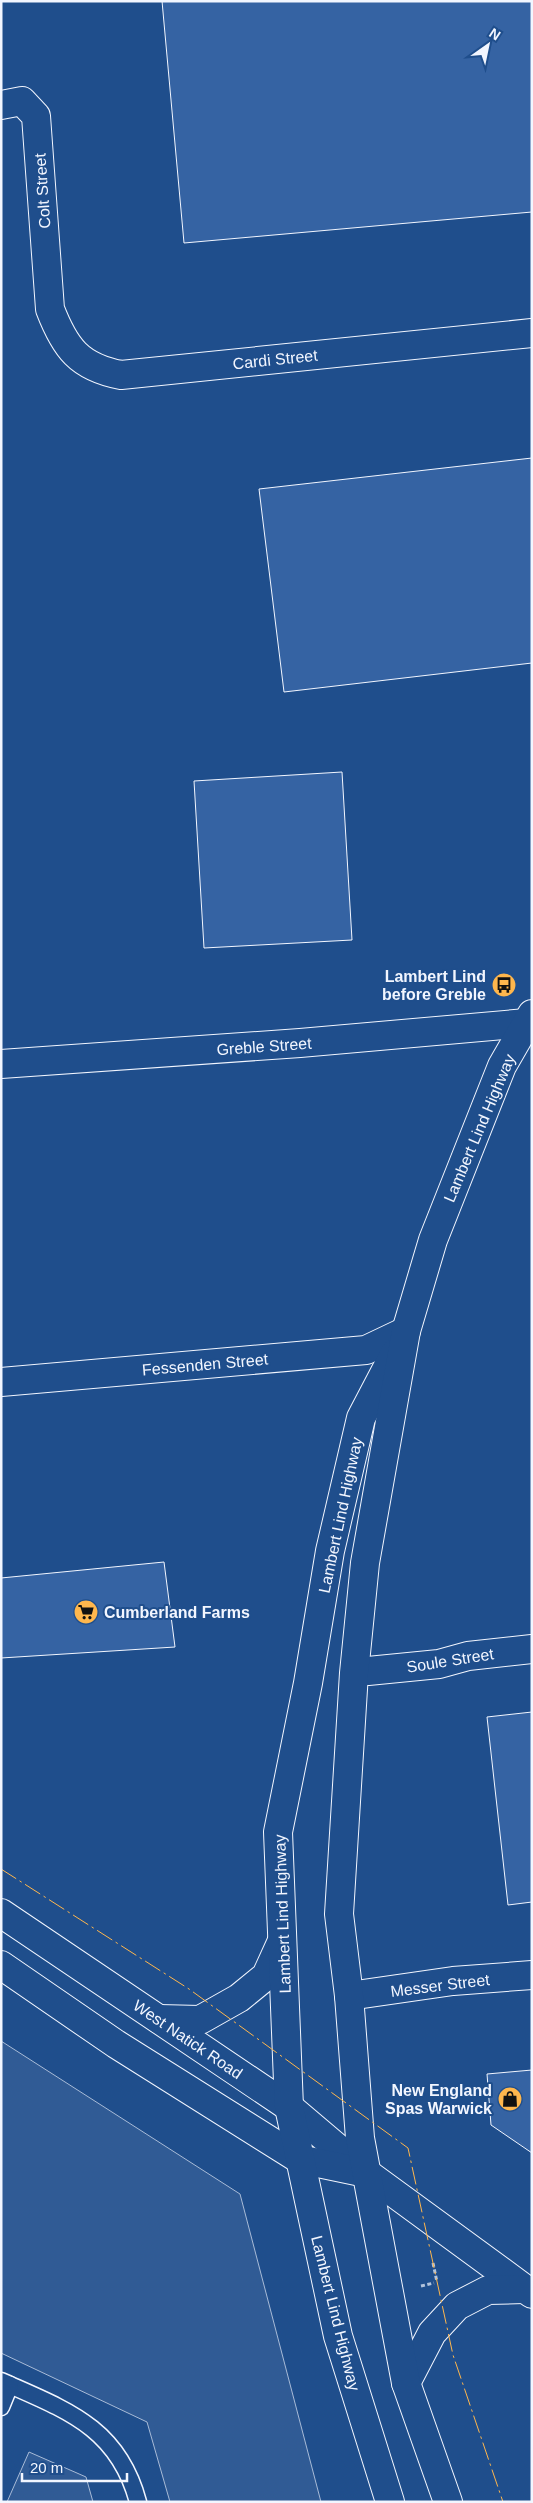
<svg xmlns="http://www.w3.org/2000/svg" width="533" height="2503" viewBox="0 0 533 2503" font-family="Arial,sans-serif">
<rect width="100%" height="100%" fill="#1f4e8c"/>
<!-- built -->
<g fill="#305b95" stroke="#a8bbd7">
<polygon points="1,2041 240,2194 321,2502 170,2502 147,2422 1,2353"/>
<polygon points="29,2452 86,2477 93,2502 7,2502"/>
</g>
<!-- building -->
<g fill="#3563a3" stroke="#f2f6ff">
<polygon points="162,1 532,1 532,212 184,243"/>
<polygon points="532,458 532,663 284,692 259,489"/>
<polygon points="342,772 352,940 204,948 194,781"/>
<polygon points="164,1562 175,1647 1,1658 1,1578"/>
<polygon points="532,1712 532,1902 508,1905 487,1717"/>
<polygon points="532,2070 532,2153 491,2125 487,2074"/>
</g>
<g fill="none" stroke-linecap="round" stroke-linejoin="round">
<defs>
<g id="service">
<path d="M 1,2381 C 66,2410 118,2427 138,2502"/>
<polyline points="1,2407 10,2385"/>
</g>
<g id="minor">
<path d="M 1,105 L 22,101 L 36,116 L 50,309 C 65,348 79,367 121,375 L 532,333"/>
<polyline points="1,1064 300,1043 527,1023"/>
<polyline points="1,1382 366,1350 406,1331"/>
<polyline points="368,1671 439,1664 468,1656 532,1649"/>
<polyline points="349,1996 453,1981 532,1975"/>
<polyline points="368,2174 532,2294"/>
</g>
<g id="secondary">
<polyline points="1,1913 289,2107 368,2174"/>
<polyline points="1,1965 116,2044 299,2159 366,2173"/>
</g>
<g id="primary">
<polyline points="159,2019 200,2020 239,1998 266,1976 281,1943"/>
<polyline points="406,2383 432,2333 457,2306 488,2290 524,2289"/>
<polyline points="390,2502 338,2336 289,2107 278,1832 308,1683 330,1551 361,1418 395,1353"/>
<polyline points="448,2502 406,2383 360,2138 349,1996 339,1914 354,1673 365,1563 406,1331 433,1240 502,1066 532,1014"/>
</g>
</defs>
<!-- service casing -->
<use href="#service" stroke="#f2f6ff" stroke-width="19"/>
<!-- minor casing -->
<use href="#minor" stroke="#f2f6ff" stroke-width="30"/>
<!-- secondary casing -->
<use href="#secondary" stroke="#f2f6ff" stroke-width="30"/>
<!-- primary casing -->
<use href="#primary" stroke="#f2f6ff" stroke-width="30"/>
<!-- path -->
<g stroke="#b3c4dc" stroke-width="3" stroke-dasharray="4 2.5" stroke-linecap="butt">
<polyline points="433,2263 437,2282"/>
<polyline points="421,2286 434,2283"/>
</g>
<!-- service -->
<use href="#service" stroke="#1f4e8c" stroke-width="16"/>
<!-- minor -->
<use href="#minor" stroke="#1f4e8c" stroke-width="28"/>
<!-- secondary -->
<use href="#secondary" stroke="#1f4e8c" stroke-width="28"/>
<!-- primary -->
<use href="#primary" stroke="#1f4e8c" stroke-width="28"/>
<!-- power -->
<polyline stroke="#ffb74d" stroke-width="1" stroke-dasharray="18 4 2.5 4" stroke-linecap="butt" points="1,1869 189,1989 408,2148 453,2355 503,2502"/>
</g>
<!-- icons -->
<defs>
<symbol id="bus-disc" viewBox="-11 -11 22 22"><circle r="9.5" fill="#ffb74d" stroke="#1f4e8c"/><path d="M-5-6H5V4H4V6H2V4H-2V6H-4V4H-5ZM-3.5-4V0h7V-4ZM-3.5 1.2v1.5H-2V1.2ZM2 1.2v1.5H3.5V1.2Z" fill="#111"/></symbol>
<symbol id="supermarket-disc" viewBox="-11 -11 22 22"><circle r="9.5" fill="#ffb74d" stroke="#1f4e8c"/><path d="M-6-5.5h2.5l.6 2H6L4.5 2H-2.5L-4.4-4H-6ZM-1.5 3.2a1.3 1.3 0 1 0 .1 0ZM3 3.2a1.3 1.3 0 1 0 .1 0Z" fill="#111"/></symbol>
<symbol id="shop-disc" viewBox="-11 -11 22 22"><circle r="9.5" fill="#ffb74d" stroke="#1f4e8c"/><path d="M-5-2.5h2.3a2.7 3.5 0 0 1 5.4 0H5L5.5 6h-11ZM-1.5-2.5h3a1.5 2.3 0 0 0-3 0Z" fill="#111"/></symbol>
</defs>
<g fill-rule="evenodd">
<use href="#bus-disc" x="490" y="971" width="28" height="28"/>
<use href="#supermarket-disc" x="72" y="1598" width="28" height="28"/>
<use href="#shop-disc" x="496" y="2085" width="28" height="28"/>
</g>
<g text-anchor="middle" stroke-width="4" stroke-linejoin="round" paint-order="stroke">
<!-- street labels -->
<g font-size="16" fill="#f2f6ff" stroke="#1f4e8c">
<text transform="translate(42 191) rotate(-94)" y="6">Colt Street</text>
<text transform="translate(275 359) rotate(-6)" y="6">Cardi Street</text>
<text transform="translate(264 1046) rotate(-4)" y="6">Greble Street</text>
<text transform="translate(479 1128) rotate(-67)" y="6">Lambert Lind Highway</text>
<text transform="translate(205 1364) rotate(-5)" y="6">Fessenden Street</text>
<text transform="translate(340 1515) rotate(-78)" y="6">Lambert Lind Highway</text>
<text transform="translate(450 1660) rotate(-9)" y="6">Soule Street</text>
<text transform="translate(282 1914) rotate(-92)" y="6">Lambert Lind Highway</text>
<text transform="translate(440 1985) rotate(-7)" y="6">Messer Street</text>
<text transform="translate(188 2039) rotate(34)" y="6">West Natick Road</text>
<text transform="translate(336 2313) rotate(76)" y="6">Lambert Lind Highway</text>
</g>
<!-- poi labels -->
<g font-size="16" font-weight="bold" fill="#f2f6ff" stroke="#1f4e8c" text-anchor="end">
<text x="486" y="982">Lambert Lind<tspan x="486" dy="18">before Greble</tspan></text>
<text x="104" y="1618" text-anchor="start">Cumberland Farms</text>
<text x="492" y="2096">New England<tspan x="492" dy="18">Spas Warwick</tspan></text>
</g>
</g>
<!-- border -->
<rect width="533" height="2503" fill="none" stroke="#f2f6ff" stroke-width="5"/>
<!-- north arrow -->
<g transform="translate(488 45) rotate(33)" stroke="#1f4e8c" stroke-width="4" paint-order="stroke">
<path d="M0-4L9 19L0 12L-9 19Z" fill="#f2f6ff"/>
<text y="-8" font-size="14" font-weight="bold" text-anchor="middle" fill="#f2f6ff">N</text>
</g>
<!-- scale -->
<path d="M22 2473v8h105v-8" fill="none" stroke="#f2f6ff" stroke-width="2.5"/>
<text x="30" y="2473" font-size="15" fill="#f2f6ff" stroke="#1f4e8c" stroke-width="4" paint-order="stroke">20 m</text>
</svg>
